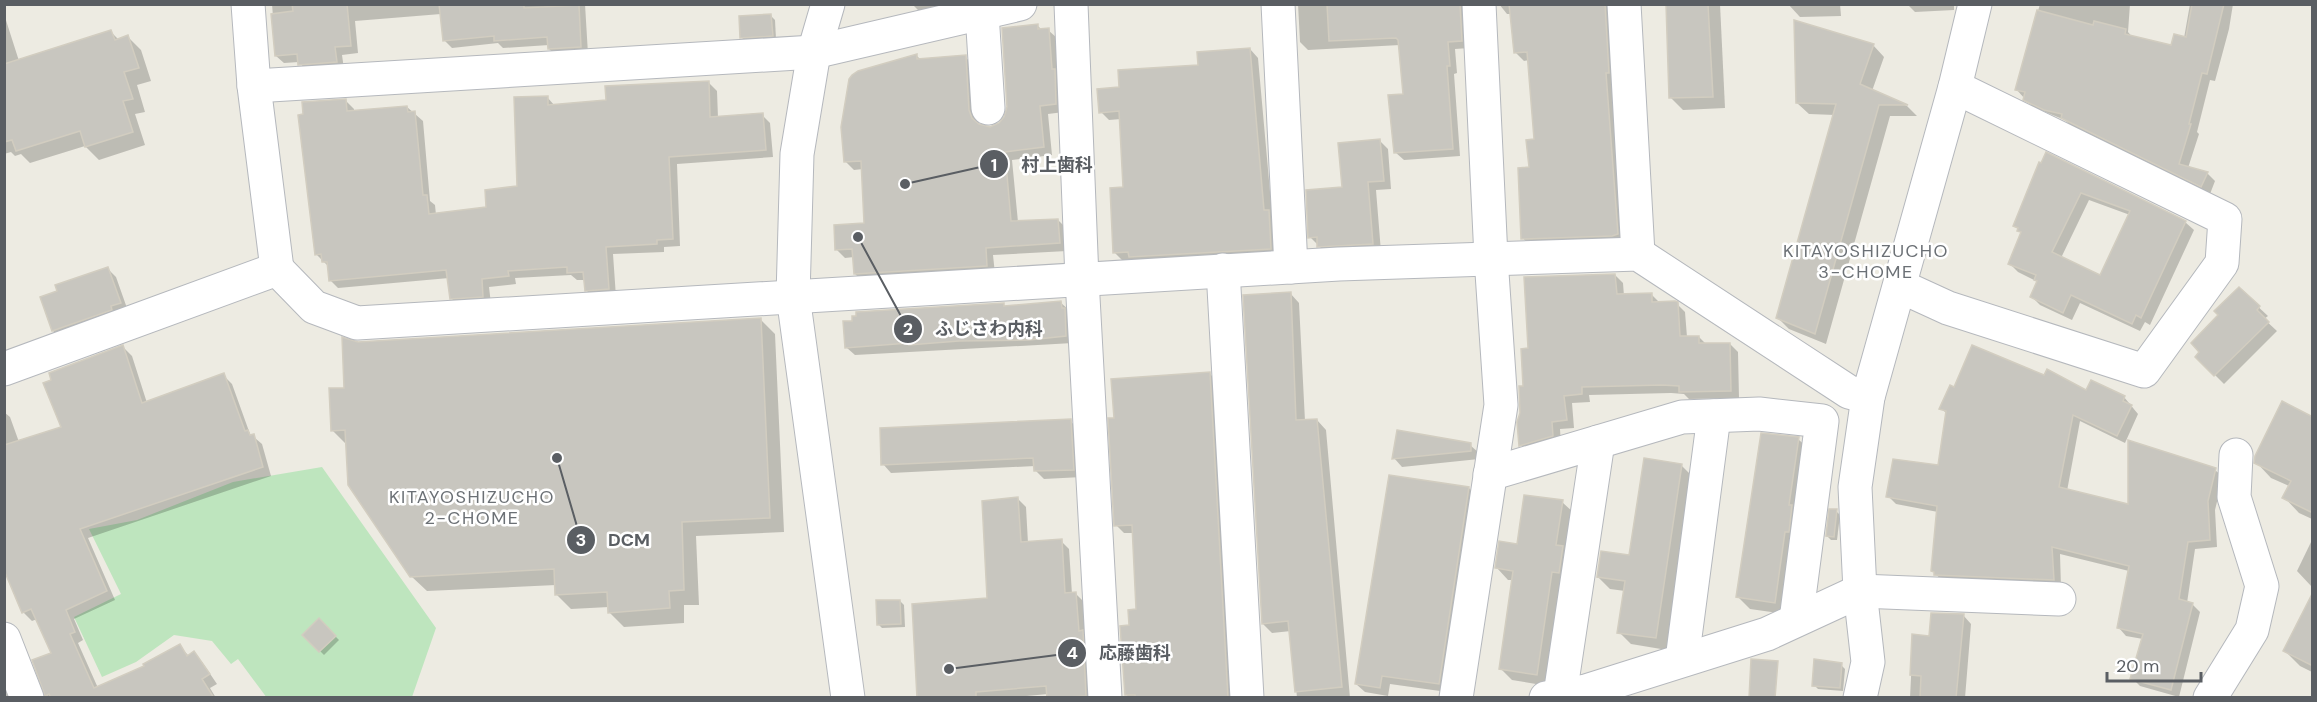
<svg xmlns="http://www.w3.org/2000/svg" width="2317" height="702" viewBox="0 0 2317 702" font-family="'DM Sans','Noto Sans JP',sans-serif">
<rect width="100%" height="100%" fill="#edebe2"/>
<!-- green -->
<polygon fill="#bee5be" points="322,467 436,628 412,697 267,698 238,659 231,664 212,641 174,635 136,662 102,677 74,617 121,594 89,529 137,520 233,482"/>
<!-- shadow -->
<g fill="#0003" fill-rule="evenodd">
<polygon points="272,4 585,4 588,54 557,56 549,49 549,45 503,48 498,43 452,48 444,40 441,14 355,21 358,53 342,55 344,69 307,71 299,62 284,63 276,56"/>
<polygon points="912,4 977,4 960,14 918,10"/>
<polygon points="1298,4 1470,4 1469,48 1455,49 1457,73 1454,74 1460,156 1404,160 1395,152 1405,95 1400,45 1308,50 1300,42"/>
<polygon points="1499,4 1611,4 1625,242 1531,247 1523,238 1535,140 1529,60 1524,61 1516,53 1512,14 1507,14"/>
<polygon points="1667,4 1720,4 1725,108 1683,110 1671,98"/>
<polygon points="1788,4 1840,4 1841,16 1800,17"/>
<polygon points="1907,4 1954,4 1954,10 1915,12"/>
<polygon points="2040,4 2130,4 2128,32 2133,38 2173,46 2184,38 2190,4 2233,4 2229,29 2215,81 2210,80 2197,132 2199,134 2188,168 2207,173 2215,181 2210,194 2071,126 2065,120 2033,107 2025,99 2016,89"/>
<polygon points="4,14 19,61 111,32 119,40 128,37 141,50 151,81 137,85 145,112 135,114 145,145 99,160 85,146 30,163 21,154 15,156 11,152 4,154"/>
<polygon points="771,16 775,20 776,39 745,41 741,37"/>
<polygon points="1038,26 1042,30 1048,30 1057,38 1064,112 1048,114 1052,155 1012,160 1018,222 1058,220 1066,228 1067,251 993,255 995,274 864,282 855,274 854,257 845,258 836,249 865,225 863,169 854,170 845,161 917,56 921,60 965,57 974,65 979,126 990,128 1000,124 1006,118"/>
<polygon points="1873,45 1884,57 1872,91 1907,106 1917,116 1890,116 1826,344 1789,329 1778,318 1835,115 1809,114 1797,103"/>
<polygon points="1250,49 1258,58 1272,214 1277,220 1279,257 1123,261 1115,253 1124,189 1121,119 1109,120 1101,112 1120,88"/>
<polygon points="709,83 717,91 718,118 762,115 770,123 773,157 677,164 680,246 664,247 664,252 613,254 616,297 594,298 586,290 585,280 577,280 571,275 515,278 516,284 489,287 491,304 459,306 451,298 449,278 338,288 330,280 329,267 316,254 346,101 354,109 354,112 407,107 423,121 430,201 435,205 436,215 488,208 519,188 547,97 555,106 607,102"/>
<polygon points="1379,140 1388,149 1391,189 1376,190 1381,252 1327,254 1310,237"/>
<path d="M 2042,165 L 2185,222 L 2194,230 L 2150,325 L 2145,322 L 2140,331 L 2080,303 L 2072,320 L 2040,305 L 2032,297 L 2038,282 L 2018,272 L 2010,264 L 2022,233 L 2015,226 ZM 2089,200 L 2130,215 L 2101,277 L 2061,258 Z"/>
<polygon points="107,268 116,277 128,311 62,339 53,331 42,298 59,292"/>
<polygon points="1615,275 1623,283 1624,296 1651,294 1660,303 1677,304 1685,312 1687,337 1699,337 1706,344 1730,344 1738,352 1739,398 1689,399 1684,394 1671,393 1589,395 1590,402 1572,403 1574,428 1560,429 1561,444 1529,453 1521,445 1524,387 1530,349"/>
<polygon points="2239,289 2268,316 2264,319 2277,331 2224,384 2197,357 2202,352 2220,315"/>
<polygon points="1290,293 1299,303 1305,421 1317,420 1326,430 1350,698 1297,698 1291,631 1272,633 1263,624"/>
<polygon points="1061,303 1069,310 1073,343 855,355 847,348 853,322 1003,304 1006,308"/>
<polygon points="760,319 775,334 784,532 696,536 699,605 684,605 684,623 624,627 609,612 609,607 571,609 556,594 556,585 427,591 411,576 347,445 332,430 358,343"/>
<polygon points="123,347 132,356 147,403 223,375 232,384 250,434 262,444 271,476 88,538 115,600 74,619 83,640 78,643 98,688 146,667 179,646 189,656 193,653 202,662 217,684 210,688 216,698 47,698 53,653 37,619 32,621 23,612 4,566 4,412 10,417 19,442 63,428"/>
<polygon points="1209,373 1217,381 1235,698 1129,698 1127,695 1131,627 1138,610 1134,533 1124,533 1116,525 1115,419"/>
<polygon points="2045,377 2087,392 2124,397 2138,414 2125,443 2080,421 2067,491 2130,506 2215,470 2223,477 2215,510 2217,547 2195,549 2187,603 2192,604 2200,612 2179,697 2140,686 2132,678 2143,639 2126,636 2119,628 2129,571 2060,554 2061,587 1943,582 1933,571 1938,512 1896,504 1888,496 1940,466 1947,414 1941,408 1955,389"/>
<polygon points="2312,418 2312,519 2299,513 2284,497 2289,486 2271,478 2256,462"/>
<polygon points="1070,421 1079,429 1082,477 1044,479 1035,470 1035,466 891,473 883,464"/>
<polygon points="1798,439 1811,451 1786,614 1750,609 1738,597"/>
<polygon points="1470,445 1479,453 1479,459 1402,467 1394,458"/>
<polygon points="1681,465 1693,477 1667,650 1631,644 1619,632 1625,591 1610,589 1598,577 1630,556"/>
<polygon points="1469,488 1477,497 1447,692 1390,684 1388,696 1365,692 1356,684"/>
<polygon points="1018,499 1026,507 1028,543 1061,541 1069,549 1072,594 1076,594 1084,602 1093,698 1048,698 1048,694 1007,698 918,698 989,599"/>
<polygon points="1562,502 1574,513 1548,686 1512,680 1500,668 1513,580 1508,580 1497,568"/>
<polygon points="1836,511 1840,515 1837,540 1831,540 1827,536"/>
<polygon points="2312,540 2312,587 2297,571"/>
<polygon points="2312,595 2312,672 2300,666 2285,651"/>
<polygon points="900,601 904,605 905,627 882,628 878,624"/>
<polygon points="1963,615 1971,624 1965,698 1910,698 1913,636 1930,637"/>
<polygon points="319,620 339,640 324,655 304,635"/>
<polygon points="1841,665 1845,669 1843,691 1818,689 1814,685"/>
<polygon points="4,682 11,698 4,698"/>
</g>
<!-- building -->
<g fill="#c8c6bf" stroke="#d2cdc0" stroke-width="1.5" fill-rule="evenodd">
<polygon points="292,4 347,4 351,46 335,47 337,62 298,65 297,54 275,56 271,14 293,11"/>
<polygon points="439,4 524,4 524,8 579,5 581,47 548,49 547,37 494,41 494,36 443,41"/>
<polygon points="1327,4 1460,4 1462,41 1448,42 1450,66 1447,66 1453,149 1394,153 1388,95 1403,94 1398,40 1396,38 1329,41"/>
<polygon points="1509,4 1605,4 1609,73 1606,73 1618,234 1612,236 1521,239 1518,168 1529,167 1526,140 1534,139 1527,52 1514,53"/>
<polygon points="1666,4 1708,4 1713,97 1669,98"/>
<polygon points="2192,4 2224,4 2207,74 2202,73 2189,124 2191,124 2179,164 2208,172 2201,187 2061,118 2062,114 2044,110 2023,100 2025,92 2015,90 2037,10 2093,25 2094,21 2126,29 2125,34 2171,45 2174,34 2186,37"/>
<polygon points="771,14 773,36 740,38 739,16"/>
<polygon points="1794,20 1874,44 1860,84 1908,105 1879,105 1815,334 1776,318 1836,104 1796,103"/>
<polygon points="1038,24 1038,29 1049,28 1052,69 1055,69 1056,104 1040,106 1044,147 1005,152 1011,221 1058,219 1060,243 986,248 987,266 854,274 852,249 835,250 834,225 864,223 861,161 844,162 841,127 849,79 852,75 858,71 917,54 917,59 966,55 969,110 972,118 979,124 990,127 999,123 1004,117 1007,107 1002,28"/>
<polygon points="111,30 115,40 128,35 139,68 124,72 133,99 123,101 133,132 85,147 80,131 16,151 12,140 4,142 4,64"/>
<polygon points="1250,48 1264,210 1269,210 1271,249 1129,257 1128,252 1113,253 1110,188 1123,187 1119,111 1099,113 1097,89 1119,87 1118,70 1198,65 1197,52"/>
<polygon points="709,81 710,117 763,113 766,150 669,157 673,239 657,240 657,244 606,247 609,289 585,291 583,272 567,273 567,267 508,271 509,276 482,279 483,297 450,299 446,270 329,281 327,262 322,262 321,254 315,255 298,115 303,114 302,102 346,99 347,111 407,106 408,112 415,111 423,195 427,195 429,214 486,207 485,190 517,186 514,97 548,96 548,105 606,100 605,86"/>
<polygon points="1380,139 1384,181 1368,182 1373,244 1317,247 1317,237 1308,238 1306,190 1342,187 1338,143"/>
<path d="M 2046,152 L 2186,221 L 2141,318 L 2136,315 L 2132,324 L 2071,295 L 2063,313 L 2030,297 L 2037,281 L 2034,280 L 2036,275 L 2008,264 L 2021,232 L 2017,231 L 2018,228 L 2013,226 L 2039,162 L 2041,163 ZM 2081,193 L 2130,211 L 2100,275 L 2052,252 Z"/>
<polygon points="108,267 121,303 111,306 112,310 52,331 40,297 57,291 55,285"/>
<polygon points="1615,274 1617,294 1652,293 1652,302 1675,301 1678,302 1680,336 1699,336 1699,343 1730,343 1731,391 1679,392 1679,386 1662,385 1582,387 1582,394 1564,396 1567,420 1552,422 1553,436 1519,446 1517,422 1520,413 1519,386 1523,386 1521,349 1528,348 1524,277"/>
<polygon points="2239,287 2260,306 2257,310 2269,322 2214,376 2195,357 2199,352 2191,343 2218,315 2214,311"/>
<polygon points="1291,292 1296,420 1317,419 1342,687 1295,692 1288,621 1262,624 1243,295"/>
<polygon points="1061,301 1062,308 1065,308 1066,336 1029,340 959,341 909,345 909,343 845,348 843,321 852,321 852,316 856,316 856,312 1004,303 1004,306"/>
<polygon points="761,318 770,518 682,522 684,590 669,591 670,608 608,613 607,592 555,595 554,569 410,577 348,485 345,430 331,431 329,388 344,388 342,337 358,342"/>
<polygon points="123,345 142,403 224,373 245,431 248,430 250,435 254,434 263,467 80,529 107,591 66,610 75,632 70,634 94,688 144,666 143,664 180,644 187,656 194,651 210,674 202,679 214,698 51,698 49,694 45,696 32,660 51,653 31,609 22,613 4,570 4,445 61,427 43,383 51,380 49,373"/>
<polygon points="1972,345 2044,375 2047,369 2086,390 2091,380 2125,396 2123,401 2132,405 2117,436 2073,415 2059,487 2128,504 2128,440 2216,468 2208,501 2210,540 2188,542 2179,599 2193,603 2171,690 2130,679 2143,634 2117,628 2129,566 2052,547 2054,580 1934,575 1934,572 1931,571 1937,506 1886,497 1893,459 1938,465 1946,411 1939,409 1950,385 1954,387"/>
<polygon points="1210,372 1228,698 1135,698 1135,695 1125,695 1120,626 1129,625 1128,610 1136,609 1132,525 1114,526 1108,418 1114,418 1111,379"/>
<polygon points="2282,401 2313,417 2313,513 2282,498 2291,481 2254,463 2255,456"/>
<polygon points="1071,419 1074,470 1034,471 1033,458 881,465 880,428"/>
<polygon points="1397,430 1471,443 1471,451 1392,459"/>
<polygon points="1761,433 1799,437 1789,505 1792,505 1789,532 1785,532 1775,603 1736,597"/>
<polygon points="1644,458 1682,464 1656,638 1617,633 1625,581 1597,577 1601,551 1629,555"/>
<polygon points="1389,475 1469,487 1439,684 1382,676 1380,688 1355,684"/>
<polygon points="1524,495 1563,500 1556,545 1563,546 1559,573 1552,572 1537,675 1499,669 1513,571 1495,568 1499,541 1517,544"/>
<polygon points="1018,497 1021,542 1062,539 1065,593 1076,592 1079,631 1083,630 1086,696 1047,698 1046,686 976,692 976,698 917,698 912,604 987,598 982,501"/>
<polygon points="1829,509 1837,509 1834,537 1826,536"/>
<polygon points="2313,592 2313,666 2283,651"/>
<polygon points="876,600 900,600 901,624 877,625"/>
<polygon points="1931,613 1964,614 1956,698 1920,698 1921,676 1910,675 1912,634 1929,636"/>
<polygon points="319,618 336,636 319,652 302,635"/>
<polygon points="1751,659 1778,661 1775,698 1749,698"/>
<polygon points="1814,659 1842,663 1840,688 1812,686"/>
</g>
<g fill="none" stroke-linecap="round" stroke-linejoin="round">
<defs>
<g id="minor">
<polyline points="248,4 254,86 277,269"/>
<polyline points="828,4 814,52 797,154 793,296 848,698"/>
<polyline points="1071,4 1082,279 1105,698"/>
<polyline points="1278,4 1291,267"/>
<polyline points="1624,4 1638,254"/>
<polyline points="982,13 988,108"/>
<polyline points="254,86 814,52 1020,4"/>
<polyline points="1223,270 1247,698"/>
<polyline points="1900,286 1948,308 2144,371 2222,263 2225,219 1955,87"/>
<polyline points="4,369 277,269 314,307 357,323 1339,264 1638,254 1849,392 1868,397"/>
<polyline points="1490,474 1682,417 1759,414 1822,421 1796,620"/>
<polyline points="4,639 27,698"/>
<polyline points="1682,660 1714,416"/>
<polyline points="1560,695 1598,442"/>
<polyline points="1456,698 1501,405 1491,258 1479,4"/>
<polyline points="1546,698 1586,691 1767,634 1860,591 2059,599"/>
<polyline points="1860,698 1868,662 1860,591 1855,487 1868,397 1955,87 1975,4"/>
<polyline points="2210,698 2252,630 2262,586 2234,497 2236,455"/>
</g>
</defs>
<!-- minor casing -->
<use href="#minor" stroke="#b5b8bd" stroke-width="35"/>
<!-- minor -->
<use href="#minor" stroke="#fff" stroke-width="33"/>
</g>
<g text-anchor="middle" stroke-width="5" stroke-linejoin="round" paint-order="stroke">
<!-- neighbourhood labels -->
<g font-size="18" letter-spacing="1.5" fill="#6b7075" stroke="#fff">
<text x="1866" y="257">KITAYOSHIZUCHO<tspan x="1866" dy="21">3-CHOME</tspan></text>
<text x="472" y="503">KITAYOSHIZUCHO<tspan x="472" dy="21">2-CHOME</tspan></text>
</g>
</g>
<!-- callouts -->
<path fill="none" stroke="#5a5e63" stroke-width="2" d="M905 184L994 164M858 237L908 329M557 458L581 540M949 669L1072 653"/>
<g fill="#5a5e63" stroke="#fff" stroke-width="2">
<circle cx="905" cy="184" r="6"/>
<circle cx="858" cy="237" r="6"/>
<circle cx="557" cy="458" r="6"/>
<circle cx="949" cy="669" r="6"/>
<circle cx="994" cy="164" r="15"/>
<circle cx="908" cy="329" r="15"/>
<circle cx="581" cy="540" r="15"/>
<circle cx="1072" cy="653" r="15"/>
</g>
<g font-size="18" text-anchor="middle" font-weight="bold" fill="#fff">
<text x="994" y="171">1</text>
<text x="908" y="335">2</text>
<text x="581" y="546">3</text>
<text x="1072" y="659">4</text>
</g>
<g font-size="18" text-anchor="middle" font-weight="bold" fill="#5a5e63" stroke="#fff" stroke-width="5" stroke-linejoin="round" paint-order="stroke">
<text x="1057" y="171">村上歯科</text>
<text x="989" y="335">ふじさわ内科</text>
<text x="629" y="546">DCM</text>
<text x="1135" y="659">応藤歯科</text>
</g>
<!-- border -->
<rect width="2317" height="702" fill="none" stroke="#5a5e63" stroke-width="12"/>
<!-- scale -->
<path d="M2107 672v9h94v-9" fill="none" stroke="#5a5e63" stroke-width="3"/>
<text x="2116" y="672" font-size="18" fill="#5a5e63" stroke="#ffffff" stroke-width="4.5" paint-order="stroke">20 m</text>
</svg>
